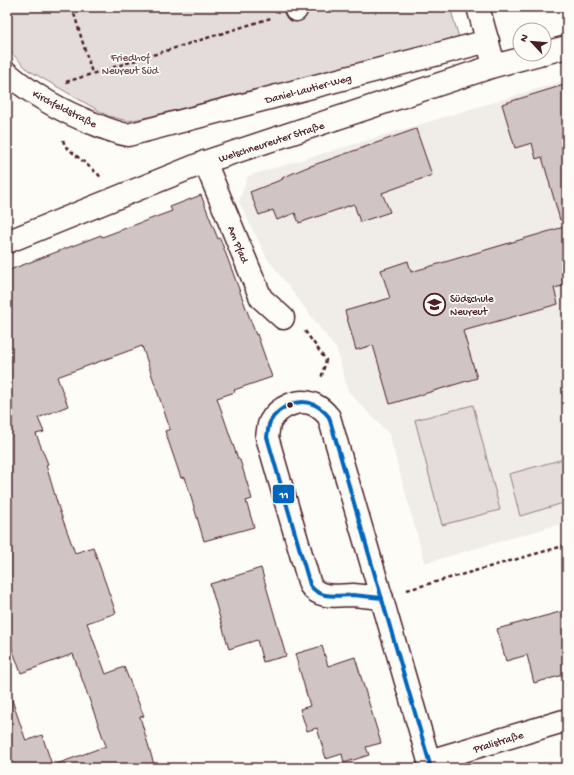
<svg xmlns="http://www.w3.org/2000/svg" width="574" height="775" viewBox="0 0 574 775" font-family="'Gochi Hand',sans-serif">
<rect width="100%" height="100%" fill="#fdfcf7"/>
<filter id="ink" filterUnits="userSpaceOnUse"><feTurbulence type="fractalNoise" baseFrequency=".025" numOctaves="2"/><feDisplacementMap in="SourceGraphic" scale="8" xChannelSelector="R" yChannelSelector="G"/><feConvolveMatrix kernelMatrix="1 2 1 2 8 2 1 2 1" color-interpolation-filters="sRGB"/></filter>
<g filter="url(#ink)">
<!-- built -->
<polygon fill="#f0ece8" points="567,80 567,522 425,563 389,434 348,391 337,350 267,258 239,202 248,176"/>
<!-- green -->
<g fill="#e3dcda" stroke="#967e82">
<polygon points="7,7 450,7 459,38 148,117 128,121 108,116 28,70 7,48"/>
<polygon points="473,405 500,510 442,525 415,420"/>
<polygon points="567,458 567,502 520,516 509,474"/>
</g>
<!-- building -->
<g fill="#d0c5c4" stroke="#4a1f2b">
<polygon points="567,84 567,219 560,220 542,157 536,159 532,143 515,148 502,104"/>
<polygon points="416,129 432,175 382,193 390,212 360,222 354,204 299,223 295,213 277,220 273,210 259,215 250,192 283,179 282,178 305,168"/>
<polygon points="201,195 218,239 220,238 256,335 257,334 272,377 234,390 235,392 217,398 238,459 240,460 252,499 246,501 254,527 204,541 185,477 181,478 165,431 170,429 142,346 57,377 68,406 38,418 44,432 36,434 48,464 46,465 59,509 75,553 93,547 116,613 87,623 106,674 124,667 144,716 140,717 155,768 55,768 54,765 106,746 73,654 21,673 7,635 7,271 101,235 102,237 172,211 170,207"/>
<polygon points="567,226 567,285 554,288 558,304 463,331 477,378 390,404 373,345 356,350 345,311 390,298 381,270 408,261 411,272"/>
<polygon points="261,568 286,656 263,662 257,640 229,649 210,584"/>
<polygon points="567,610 567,674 534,683 527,655 506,661 497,629"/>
<polygon points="322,646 328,666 355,657 381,743 366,747 369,755 344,763 342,754 326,759 317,728 307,731 300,709 310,706 295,654"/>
<polygon points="11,697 26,741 42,735 53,768 7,768 7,698"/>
</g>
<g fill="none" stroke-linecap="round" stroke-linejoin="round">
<defs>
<g id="minor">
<polyline points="295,7 296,10"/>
<polyline points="478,7 491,54"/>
<path d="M 7,73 C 33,95 61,111 92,123 C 104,128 115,133 128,135 L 488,41"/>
<polyline points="205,162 261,298 283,318"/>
<path d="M 382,598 C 372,597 363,596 353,595 C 338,595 320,600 310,585 L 267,437 C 268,432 268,426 270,422 C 278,407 299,397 315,405 C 321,408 325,412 329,417 L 431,768"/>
<polyline points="429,761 567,720"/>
</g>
<g id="major">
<polyline points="544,53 567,47"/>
<polyline points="7,242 205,162 494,66 539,54"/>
</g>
</defs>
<!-- minor casing -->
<use href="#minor" stroke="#4a1f2b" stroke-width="25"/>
<!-- major casing -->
<use href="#major" stroke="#4a1f2b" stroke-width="25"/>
<!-- path -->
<g stroke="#4a1f2b" stroke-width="2.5" stroke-dasharray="4 3" stroke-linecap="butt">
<polyline points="72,7 92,73"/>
<polyline points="66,82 271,18"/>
<polyline points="63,140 65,146 99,175 100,177"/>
<polyline points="305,331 326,360 321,379"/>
<polyline points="407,590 567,545"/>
</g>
<!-- minor -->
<use href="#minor" stroke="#fdfcf7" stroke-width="22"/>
<!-- major -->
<use href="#major" stroke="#fdfcf7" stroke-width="22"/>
<defs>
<path id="bus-1" d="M 382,598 C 372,597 363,596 353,595 C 338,595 320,600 310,585 L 267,437 C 268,432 268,426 270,422 C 278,407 299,397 315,405 C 321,408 325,412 329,417 L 431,768"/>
</defs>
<!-- bus-1 casing -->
<use href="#bus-1" stroke="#fdfcf7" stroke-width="7"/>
<!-- bus-1 -->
<use href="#bus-1" stroke="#0065bd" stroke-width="4"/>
</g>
</g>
<!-- icons -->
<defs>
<symbol id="school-ring" viewBox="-11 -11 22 22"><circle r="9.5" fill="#fdfcf7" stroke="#4a1f2b" stroke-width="1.5"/><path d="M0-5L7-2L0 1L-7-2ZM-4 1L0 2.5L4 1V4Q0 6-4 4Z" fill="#4a1f2b"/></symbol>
</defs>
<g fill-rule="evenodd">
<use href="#school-ring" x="422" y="292" width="25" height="25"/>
</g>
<!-- markers -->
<circle fill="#4a1f2b" stroke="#fdfcf7" stroke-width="1.5" cx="290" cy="405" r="3.5"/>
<g text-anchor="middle" stroke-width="3.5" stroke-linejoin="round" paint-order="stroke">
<!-- park labels -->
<g font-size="11" fill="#704e57" stroke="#fdfcf7">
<text x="130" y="61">Friedhof<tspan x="130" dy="13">Neureut Süd</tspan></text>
</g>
<!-- street labels -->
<g font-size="11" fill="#4a1f2b" stroke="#fdfcf7">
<text transform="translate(308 88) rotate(-15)" y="4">Daniel-Lautier-Weg</text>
<text transform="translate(65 108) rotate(27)" y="4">Kirchfeldstraße</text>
<text transform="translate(271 141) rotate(-18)" y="4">Welschneureuter Straße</text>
<text transform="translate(239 244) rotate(68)" y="4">Am Pfad</text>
<text transform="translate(498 741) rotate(-17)" y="4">Pralistraße</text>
</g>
<!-- poi labels -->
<g font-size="11" fill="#4a1f2b" stroke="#fdfcf7" text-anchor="start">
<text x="450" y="302">Südschule<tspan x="450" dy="13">Neureut</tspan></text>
</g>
</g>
<rect stroke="#fdfcf7" stroke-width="1.5" x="272" y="484" width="23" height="20" rx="4" fill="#0065bd"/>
<g font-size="11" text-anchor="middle" font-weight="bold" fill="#fff">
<text x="284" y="498">11</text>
</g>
<!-- margin -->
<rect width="574" height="775" fill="none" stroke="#fdfcf7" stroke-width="24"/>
<rect x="12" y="12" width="550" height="751" fill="none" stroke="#4a1f2b" stroke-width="1.5" filter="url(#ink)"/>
<!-- north arrow -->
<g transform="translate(532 42) rotate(296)"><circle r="19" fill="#fdfcf7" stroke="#b5a4a5"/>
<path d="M0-3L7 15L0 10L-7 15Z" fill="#4a1f2b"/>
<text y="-6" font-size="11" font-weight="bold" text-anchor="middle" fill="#4a1f2b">N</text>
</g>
</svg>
